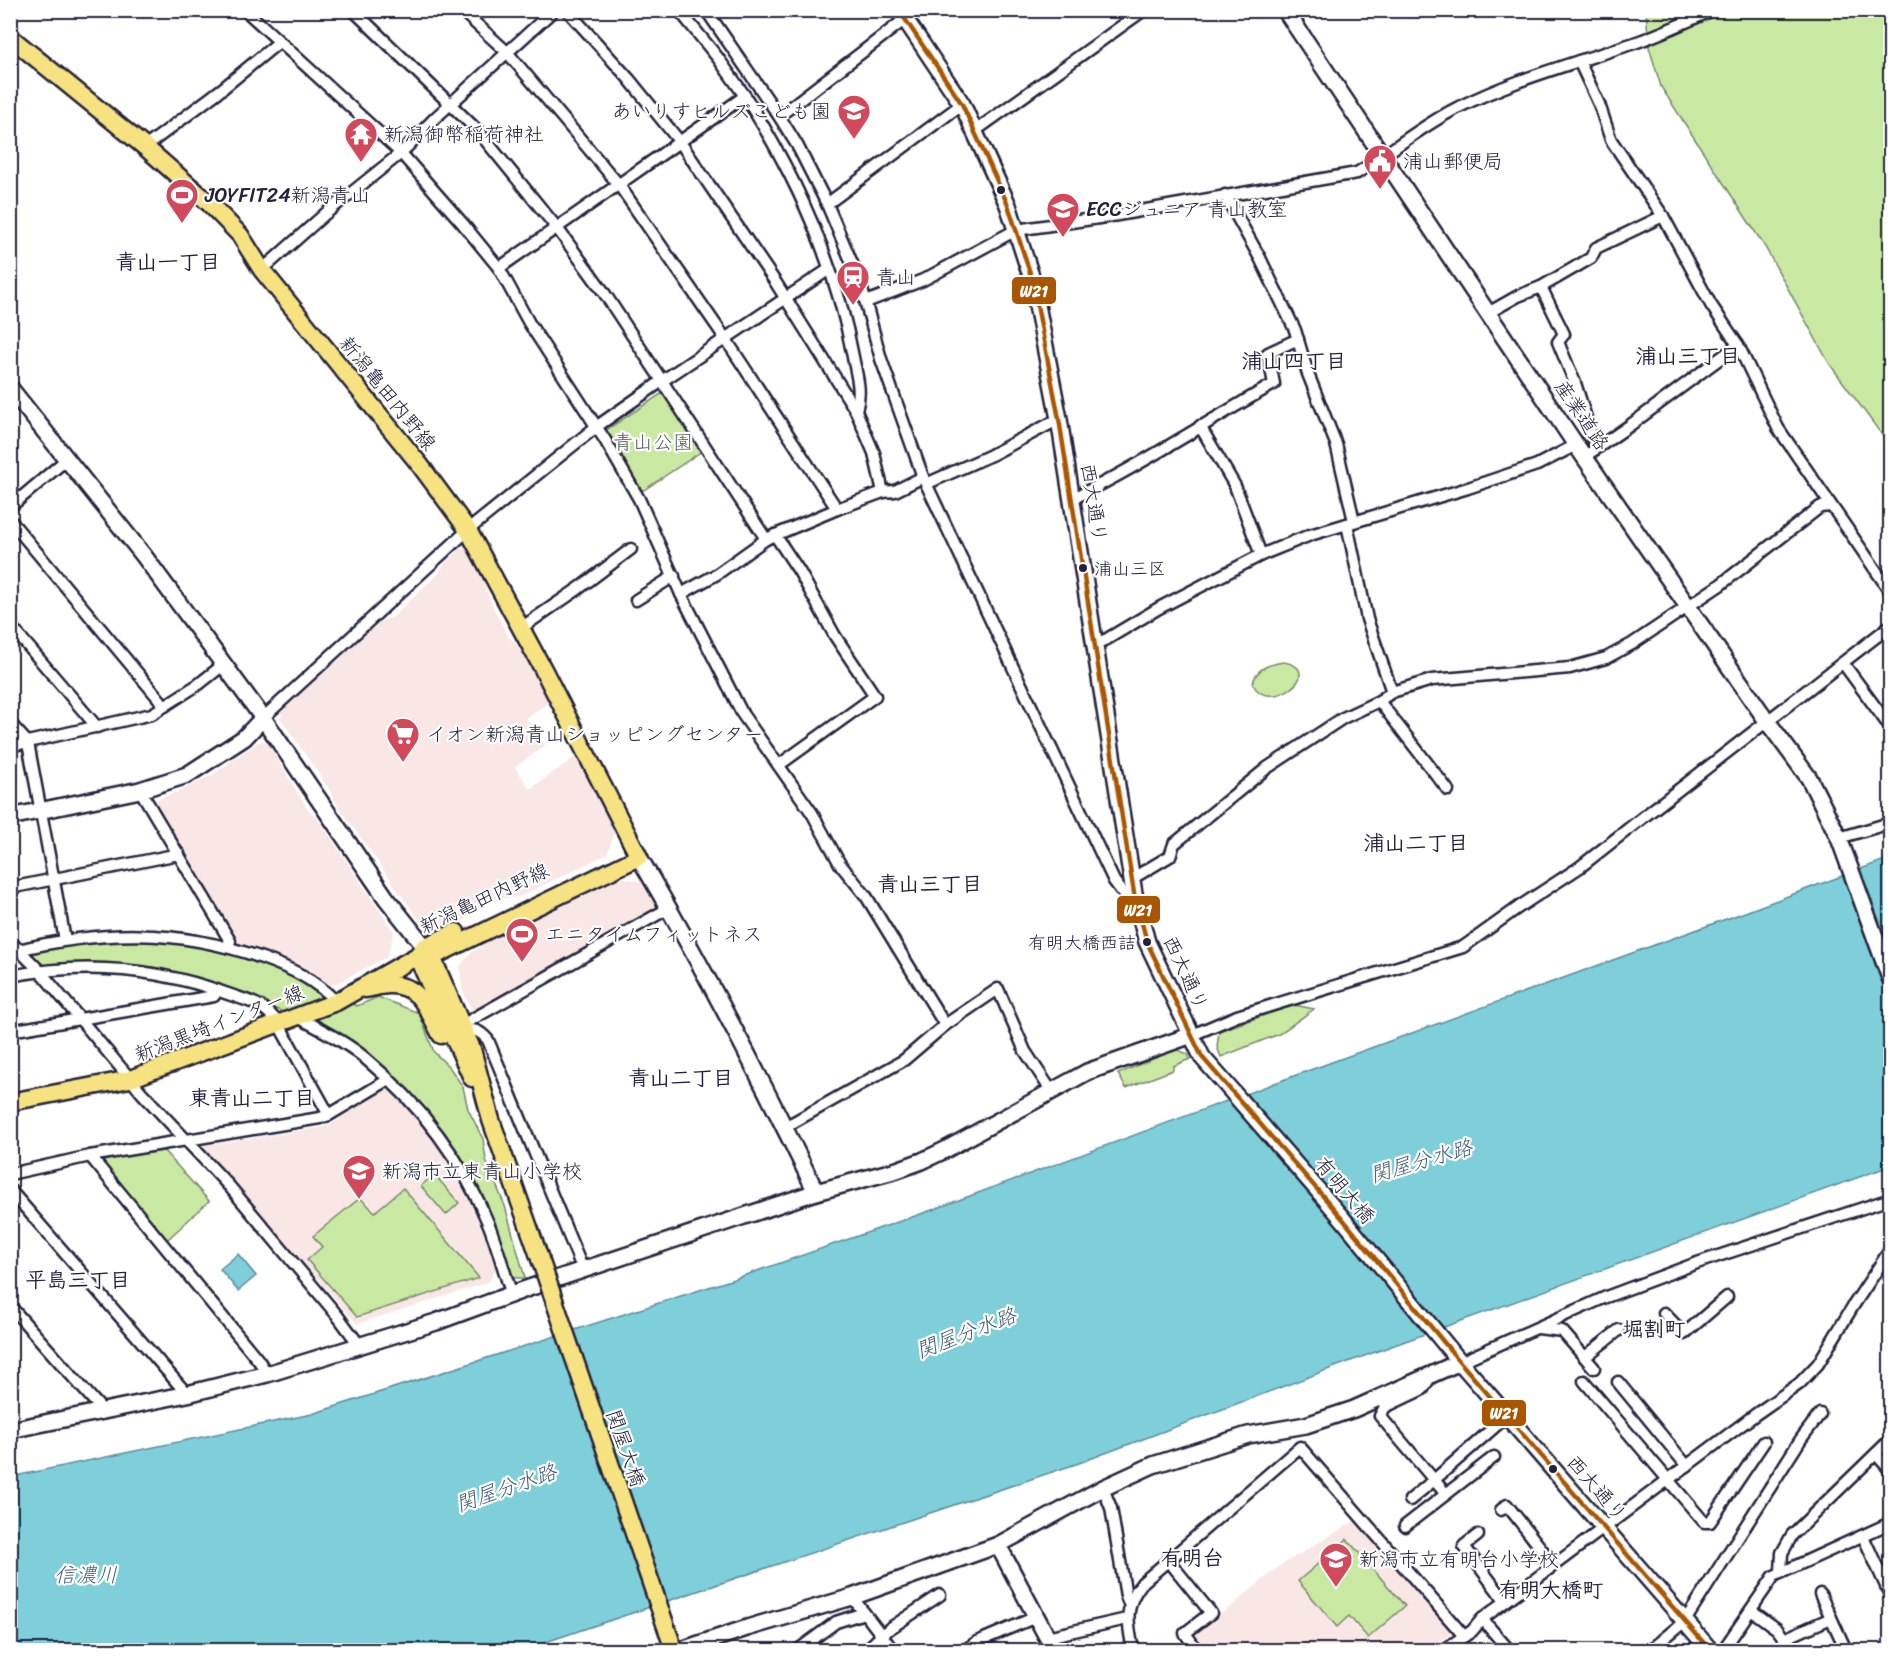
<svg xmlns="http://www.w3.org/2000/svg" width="1901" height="1661" viewBox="0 0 1901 1661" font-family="Sriracha,'Klee One',sans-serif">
<rect width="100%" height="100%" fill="#fff"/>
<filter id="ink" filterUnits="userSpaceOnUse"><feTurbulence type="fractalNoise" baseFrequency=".0167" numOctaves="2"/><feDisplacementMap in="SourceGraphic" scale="12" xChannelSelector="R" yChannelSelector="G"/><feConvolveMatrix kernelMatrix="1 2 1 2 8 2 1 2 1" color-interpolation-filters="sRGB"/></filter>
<g filter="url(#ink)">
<!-- built -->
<g fill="#f9e7e5">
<polygon points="464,546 469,547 495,611 508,636 515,642 550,701 527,718 545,746 515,767 530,789 581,753 616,829 607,854 519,897 504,898 479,908 465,920 443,929 422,924 338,806 329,789 281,719 282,711 380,622 393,617 438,574 446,562"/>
<polygon points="258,742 267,742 307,808 318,819 394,932 387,957 331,986 308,972 250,947 234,942 153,801 182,790 212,775"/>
<polygon points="616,876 642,882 649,895 653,894 659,907 473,1013 462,989 460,966 472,952 515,925"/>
<polygon points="386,1087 423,1125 458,1176 481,1224 496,1268 489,1282 357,1324 202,1146 329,1126"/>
<polygon points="1356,1520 1455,1631 1428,1650 1202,1650 1193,1633 1232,1606 1278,1567"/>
</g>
<!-- green -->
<g fill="#c9e9a2" stroke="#76866e" stroke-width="1.5">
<polygon points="1646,11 1890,11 1890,446 1829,363 1765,247 1661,87 1649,47"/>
<polygon points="661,394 665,394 702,451 644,490 640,489 603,432"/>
<path d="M 1284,662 C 1329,671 1267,716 1253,684 C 1255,668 1270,664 1284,662 Z"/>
<path d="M 95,939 C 133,940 172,939 209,946 C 262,957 309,984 357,1006 L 378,997 L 419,1013 L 434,1052 L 450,1068 L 463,1087 L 468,1109 L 483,1139 L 486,1160 L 505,1206 L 525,1278 L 509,1278 L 491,1227 L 430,1121 L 320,1025 L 200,982 L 42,967 L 31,951 Z"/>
<polygon points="1294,1005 1314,1009 1279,1034 1221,1057 1217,1047 1219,1031"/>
<polygon points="1175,1049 1188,1054 1190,1059 1173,1066 1173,1070 1126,1088 1118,1074"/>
<polygon points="164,1151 209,1201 166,1241 99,1160"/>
<polygon points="434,1174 459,1203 446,1215 421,1186"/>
<polygon points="403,1188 479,1278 357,1317 307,1260 322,1247 313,1236 360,1198 375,1212"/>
<polygon points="1347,1539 1405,1606 1368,1638 1349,1616 1337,1627 1298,1581"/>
</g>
<!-- water -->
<g fill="#7fcfdb" stroke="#5a8a9b" stroke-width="1.5">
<polygon points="1890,858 1890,1166 1375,1352 1079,1463 522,1650 11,1650 10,1477 312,1414 737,1278 932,1210 1310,1070 1737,915"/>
<polygon points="238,1254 256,1276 238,1291 220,1269"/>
</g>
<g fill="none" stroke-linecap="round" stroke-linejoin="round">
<defs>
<g id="street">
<polyline points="245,10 401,153 463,224 499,268 529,323 605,440 639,499 681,594 743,715 812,813 840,864 866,896 945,1025"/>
<polyline points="353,10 478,131 557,228 603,291 662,381 828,270"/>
<polyline points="461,10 507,52 619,185 725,338 837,509"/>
<polyline points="567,10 629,79 680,142 776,283 856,411 874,453 883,492"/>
<polyline points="706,10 779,116 797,145 827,204 860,282 881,359 923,477 1114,881 1123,893 1134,893"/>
<polyline points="1579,61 1599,104 1611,140 1663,216 1711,305 1738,345 1778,428 1890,591"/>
<path d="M 745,96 C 795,175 836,265 853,357 C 857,377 862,391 856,411"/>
<polyline points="779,116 917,10"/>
<polyline points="975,131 1144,10"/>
<polyline points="145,147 222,89 279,42"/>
<polyline points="1225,195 1260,258 1295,330 1308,374 1336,444 1354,521"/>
<polyline points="827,204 962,104"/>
<polyline points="499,268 745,96 718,58 679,10"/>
<polyline points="262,270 325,214 401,153 435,118 554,10"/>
<polyline points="1541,287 1564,334 1558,342 1575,383 1596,449"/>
<path d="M 866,302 L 923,280 L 1016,230 L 1106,217 L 1357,173 C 1391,152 1421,126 1457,108 C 1514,79 1576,63 1637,42 C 1663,33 1688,21 1713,10"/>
<polyline points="1488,313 1518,296 1541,287 1591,258 1596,248 1663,216"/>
<polyline points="1200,426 1235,486 1261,555"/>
<polyline points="1584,457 1629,426 1738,345"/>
<polyline points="926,484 991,455 1059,419"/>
<path d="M 1072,499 C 1142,465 1206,422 1274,384 L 1268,353 L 1298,339"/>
<polyline points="10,507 67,459"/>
<polyline points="10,520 165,706"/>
<polyline points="1347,524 1367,619 1392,692"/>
<polyline points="775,535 799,571 835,636 875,696 779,765"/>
<polyline points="681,594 717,574 766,539 837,509 883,492 895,491 923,477"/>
<polyline points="636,600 674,576"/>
<polyline points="10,625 97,727"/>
<polyline points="521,628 578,589 631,549"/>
<polyline points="1095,644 1107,639 1159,608 1261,555 1310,535 1468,488 1537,465 1576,445"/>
<polyline points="1843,663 1890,727"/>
<polyline points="1379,701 1448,790"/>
<polyline points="263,718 468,530 596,427 662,381 766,539"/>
<polyline points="10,723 28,743 65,940"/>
<polyline points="10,746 152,714 199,684 223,665"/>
<polyline points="140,790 230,941 228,947"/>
<polyline points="1839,838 1890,823"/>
<polyline points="1133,878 1170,856 1174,844 1267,768 1343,718 1379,701 1392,692 1432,680 1570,668 1606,658 1632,644 1720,585 1820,507 1831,506"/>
<polyline points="10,888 179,854"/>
<polyline points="10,941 39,970 142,1093 230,1187 337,1315 360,1346"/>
<path d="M 14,951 C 100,930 177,928 262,958 C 290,968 316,980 336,1002"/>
<path d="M 10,976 C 83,962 158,968 228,994 C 251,1002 263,1003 278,1023 L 329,1115"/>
<path d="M 296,1016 C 319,1029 345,1041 366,1059 C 420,1104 462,1159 489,1225 C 498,1248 504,1272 512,1295"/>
<polyline points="462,1025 669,908"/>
<polyline points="10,1031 214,996 217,990"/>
<path d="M 465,1031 C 476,1029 480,1031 488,1040 L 583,1270"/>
<polyline points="1192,1035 1237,1016 1463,947 1519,907 1580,867 1646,815 1890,626"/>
<polyline points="785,1127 904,1060 945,1025 998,989 1025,1051 1052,1092"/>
<polyline points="90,1156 259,1361 267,1374"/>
<polyline points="10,1174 90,1156 320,1118 329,1115 388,1080"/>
<polyline points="10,1190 187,1394"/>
<polyline points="10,1306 103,1411"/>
<polyline points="1664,1313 1684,1334 1727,1297"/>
<polyline points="1538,1328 1562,1331 1594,1368"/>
<polyline points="1585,1357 1619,1330"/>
<polyline points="1460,1362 1606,1297 1697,1263 1890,1199"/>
<polyline points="1431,1376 1423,1389 1385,1407 1380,1416 1434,1480 1507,1416"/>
<polyline points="1584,1381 1704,1522 1710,1522 1764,1442"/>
<polyline points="1618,1382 1687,1466"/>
<polyline points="1876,1454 1890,1470"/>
<polyline points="1103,1488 1111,1508 1126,1596 1130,1606"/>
<polyline points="1410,1500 1434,1480 1446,1494"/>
<polyline points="1501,1510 1507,1505 1554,1565"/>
<polyline points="1405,1526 1494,1457"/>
<polyline points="1478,1535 1464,1546 1505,1601"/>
<polyline points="1863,1536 1890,1595"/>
<polyline points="1169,1561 1211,1613 1185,1633 1197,1650"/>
<polyline points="1781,1572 1782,1553 1792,1535 1890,1440"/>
<polyline points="1820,1594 1846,1650"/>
<polyline points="852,1597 893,1650"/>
<polyline points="1751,1610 1777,1629 1793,1650"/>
<polyline points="1482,1619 1509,1650"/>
<polyline points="1047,1637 1127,1619"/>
<polyline points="1784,1639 1831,1618"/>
<polyline points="798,1650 836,1622 864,1613"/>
<polyline points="866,1650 889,1629 940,1595"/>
<polyline points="965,1650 977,1642 1036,1617"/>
<path d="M 1133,1650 C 1128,1624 1123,1606 1142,1583 L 1300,1447 L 1464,1636"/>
<polyline points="1444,1650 1472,1631 1482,1619 1756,1414 1799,1384 1818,1364 1853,1306 1890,1250"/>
<polyline points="1650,1650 1685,1621 1801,1439 1820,1414"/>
<polyline points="1723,1650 1774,1576 1890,1523"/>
</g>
<g id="secondary">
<polyline points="899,10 962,104 1008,205 1032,279 1059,419 1134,893 1147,942 1202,1057 1342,1218 1460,1362 1710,1650"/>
<polyline points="1285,10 1576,445 1767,721 1809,778 1839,838 1890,978"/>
<polyline points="10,388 144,556 263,718 386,898 432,956"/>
<polyline points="10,817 140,790 187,775 244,738 263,718"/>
<path d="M 639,857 C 703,966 761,1078 816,1192"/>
<polyline points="10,1430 187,1394 267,1374 436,1322 526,1289 816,1192 897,1170 922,1161 945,1150 1087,1072 1192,1035"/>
<polyline points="998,1545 1054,1650"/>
<polyline points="681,1650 747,1628 852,1597 998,1545 1103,1488 1153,1465 1248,1435 1306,1425 1354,1409 1460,1362"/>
</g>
<g id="primary">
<polyline points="10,37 145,147 209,203 240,235 262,270 420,465 468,530 543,669 639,857 432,957 417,956 336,1002 130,1079 10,1102"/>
<polyline points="417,956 424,947 456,932"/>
<polyline points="417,956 472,1078"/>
<polyline points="432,957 472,1049 491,1120 540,1259"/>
<path d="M 365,989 C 373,988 381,985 389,985 C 421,984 428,1011 441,1035"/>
</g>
</defs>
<!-- street casing -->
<use href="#street" stroke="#22223b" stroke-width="15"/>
<!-- secondary casing -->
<use href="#secondary" stroke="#22223b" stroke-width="20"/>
<!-- primary casing -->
<use href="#primary" stroke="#22223b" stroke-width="21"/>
<!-- street -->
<use href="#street" stroke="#fff" stroke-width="10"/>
<!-- secondary -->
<use href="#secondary" stroke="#fff" stroke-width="15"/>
<!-- primary -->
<use href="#primary" stroke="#f7e281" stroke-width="16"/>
<defs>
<polyline id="primary-bridge" points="540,1259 674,1650"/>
</defs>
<!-- primary-bridge casing -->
<use href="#primary-bridge" stroke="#22223b" stroke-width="21" stroke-linecap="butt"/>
<!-- primary-bridge -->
<use href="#primary-bridge" stroke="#f7e281" stroke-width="16"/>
<defs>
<polyline id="bus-1" points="899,10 962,104 1008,205 1032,279 1059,419 1134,893 1147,942 1202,1057 1342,1218 1460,1362 1710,1650"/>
</defs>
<!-- bus-1 casing -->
<use href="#bus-1" stroke="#fff" stroke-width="9"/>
<!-- bus-1 -->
<use href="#bus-1" stroke="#a50" stroke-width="4.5"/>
</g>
</g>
<!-- icons -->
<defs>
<symbol id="school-pin" viewBox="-11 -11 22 30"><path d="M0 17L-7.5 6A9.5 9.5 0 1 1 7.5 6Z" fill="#d1495b" stroke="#fff"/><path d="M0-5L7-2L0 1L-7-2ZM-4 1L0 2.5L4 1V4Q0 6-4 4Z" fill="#fff"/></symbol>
<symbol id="temple-pin" viewBox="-11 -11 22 30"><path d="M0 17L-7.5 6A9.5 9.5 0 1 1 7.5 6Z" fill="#d1495b" stroke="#fff"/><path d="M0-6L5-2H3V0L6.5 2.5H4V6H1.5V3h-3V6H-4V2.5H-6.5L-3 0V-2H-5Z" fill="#fff"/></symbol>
<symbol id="civic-pin" viewBox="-11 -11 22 30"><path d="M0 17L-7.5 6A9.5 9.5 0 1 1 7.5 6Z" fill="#d1495b" stroke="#fff"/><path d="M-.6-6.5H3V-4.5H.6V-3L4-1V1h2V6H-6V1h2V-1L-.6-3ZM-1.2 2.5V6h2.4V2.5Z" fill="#fff"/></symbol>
<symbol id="stadium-pin" viewBox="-11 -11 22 30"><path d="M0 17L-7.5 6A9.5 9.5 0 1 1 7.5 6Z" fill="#d1495b" stroke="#fff"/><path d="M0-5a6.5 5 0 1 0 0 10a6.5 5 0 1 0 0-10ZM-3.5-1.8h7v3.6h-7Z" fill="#fff"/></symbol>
<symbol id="university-pin" viewBox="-11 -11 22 30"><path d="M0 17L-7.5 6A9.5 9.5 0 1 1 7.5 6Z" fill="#d1495b" stroke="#fff"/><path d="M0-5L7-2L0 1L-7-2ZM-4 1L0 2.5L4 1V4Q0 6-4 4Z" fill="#fff"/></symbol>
<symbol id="station-pin" viewBox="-11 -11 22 30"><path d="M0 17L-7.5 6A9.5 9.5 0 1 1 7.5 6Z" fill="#d1495b" stroke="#fff"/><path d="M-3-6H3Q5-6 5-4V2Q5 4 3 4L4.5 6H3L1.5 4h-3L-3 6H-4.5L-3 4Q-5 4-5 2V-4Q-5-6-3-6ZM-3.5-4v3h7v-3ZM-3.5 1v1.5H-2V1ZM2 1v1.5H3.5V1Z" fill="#fff"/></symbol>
<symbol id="supermarket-pin" viewBox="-11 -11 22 30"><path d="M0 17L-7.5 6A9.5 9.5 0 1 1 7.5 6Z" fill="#d1495b" stroke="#fff"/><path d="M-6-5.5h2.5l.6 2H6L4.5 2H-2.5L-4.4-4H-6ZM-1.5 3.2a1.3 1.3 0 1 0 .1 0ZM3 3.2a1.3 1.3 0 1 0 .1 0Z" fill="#fff"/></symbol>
</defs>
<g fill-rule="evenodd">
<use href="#school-pin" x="835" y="92" width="38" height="52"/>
<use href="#temple-pin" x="342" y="115" width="38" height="52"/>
<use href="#civic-pin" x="1361" y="142" width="38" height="52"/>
<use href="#stadium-pin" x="163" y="176" width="38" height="52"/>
<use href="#university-pin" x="1044" y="190" width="38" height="52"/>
<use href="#station-pin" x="834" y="258" width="38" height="52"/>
<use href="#supermarket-pin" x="384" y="715" width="38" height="52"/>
<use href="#stadium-pin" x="503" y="915" width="38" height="52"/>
<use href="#school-pin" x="340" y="1152" width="38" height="52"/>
<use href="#school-pin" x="1317" y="1540" width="38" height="52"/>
</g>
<!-- markers -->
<g fill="#22223b" stroke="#fff" stroke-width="2">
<circle cx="1001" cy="190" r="5"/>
<circle cx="1083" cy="568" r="5"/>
<circle cx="1147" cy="942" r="5"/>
<circle cx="1553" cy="1469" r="5"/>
</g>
<g text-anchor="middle" stroke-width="4.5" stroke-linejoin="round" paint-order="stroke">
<!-- bus labels -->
<g font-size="18" fill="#22223b" stroke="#fff" text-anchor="start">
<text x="1094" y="575">浦山三区</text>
<text x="1136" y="949" text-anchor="end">有明大橋西詰</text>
</g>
<!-- poi labels -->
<g font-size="20" fill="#22223b" stroke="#fff" text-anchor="start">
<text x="831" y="118" text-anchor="end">あいりすヒルズこども園</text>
<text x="384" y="141">新潟御幣稲荷神社</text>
<text x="1403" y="168">浦山郵便局</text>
<text x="205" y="202">JOYFIT24新潟青山</text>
<text x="1086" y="216">ECCジュニア 青山教室</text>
<text x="876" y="284">青山</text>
<text x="426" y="741">イオン新潟青山ショッピングセンター</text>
<text x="545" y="941">エニタイムフィットネス</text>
<text x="382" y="1178">新潟市立東青山小学校</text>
<text x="1359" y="1566">新潟市立有明台小学校</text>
</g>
<!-- street labels -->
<g font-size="20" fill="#22223b" stroke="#fff">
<text transform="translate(388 393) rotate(51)" y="7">新潟亀田内野線</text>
<text transform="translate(1582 415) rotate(56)" y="7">産業道路</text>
<text transform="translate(1094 503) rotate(81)" y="7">西大通り</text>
<text transform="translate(484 898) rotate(-25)" y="7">新潟亀田内野線</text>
<text transform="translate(1186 973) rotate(65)" y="7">西大通り</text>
<text transform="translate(219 1023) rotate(-21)" y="7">新潟黒埼インター線</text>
<text transform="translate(1345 1190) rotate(50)" y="7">有明大橋</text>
<text transform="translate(626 1448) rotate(71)" y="7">関屋大橋</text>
<text transform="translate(1597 1488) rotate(49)" y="7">西大通り</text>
</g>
<!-- park labels -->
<g font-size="20" fill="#545e5a" stroke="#fff">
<text x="653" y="449">青山公園</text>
</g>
<!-- neighbourhood labels -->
<g font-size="21" font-weight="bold" fill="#22223b" stroke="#fff">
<text x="168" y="269">青山一丁目</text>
<text x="1688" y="363">浦山三丁目</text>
<text x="1294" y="368">浦山四丁目</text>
<text x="1416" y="850">浦山二丁目</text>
<text x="930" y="891">青山三丁目</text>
<text x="681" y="1085">青山二丁目</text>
<text x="252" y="1105">東青山二丁目</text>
<text x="78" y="1287">平島三丁目</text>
<text x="1654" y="1336">堀割町</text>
<text x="1192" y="1565">有明台</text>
<text x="1551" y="1597">有明大橋町</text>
</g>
<!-- water labels -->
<g font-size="21" font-style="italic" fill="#435f73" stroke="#fff">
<text transform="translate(1421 1161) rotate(-16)" y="7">関屋分水路</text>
<text transform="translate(966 1333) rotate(-21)" y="7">関屋分水路</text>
<text transform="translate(506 1488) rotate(-19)" y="7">関屋分水路</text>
<text x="86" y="1582">信濃川</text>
</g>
</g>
<g stroke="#fff" stroke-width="2">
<rect x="1011" y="276" width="46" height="29" rx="6" fill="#a50"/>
<rect x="1116" y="895" width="45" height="29" rx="6" fill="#a50"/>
<rect x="1481" y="1399" width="46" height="28" rx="6" fill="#a50"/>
</g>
<g font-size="16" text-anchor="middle" font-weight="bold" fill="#fff">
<text x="1034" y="297">W21</text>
<text x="1138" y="916">W21</text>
<text x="1504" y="1419">W21</text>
</g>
<!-- margin -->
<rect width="1901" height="1661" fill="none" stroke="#fff" stroke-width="36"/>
<rect x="18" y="18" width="1865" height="1625" fill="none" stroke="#22223b" stroke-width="2" filter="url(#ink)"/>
</svg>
